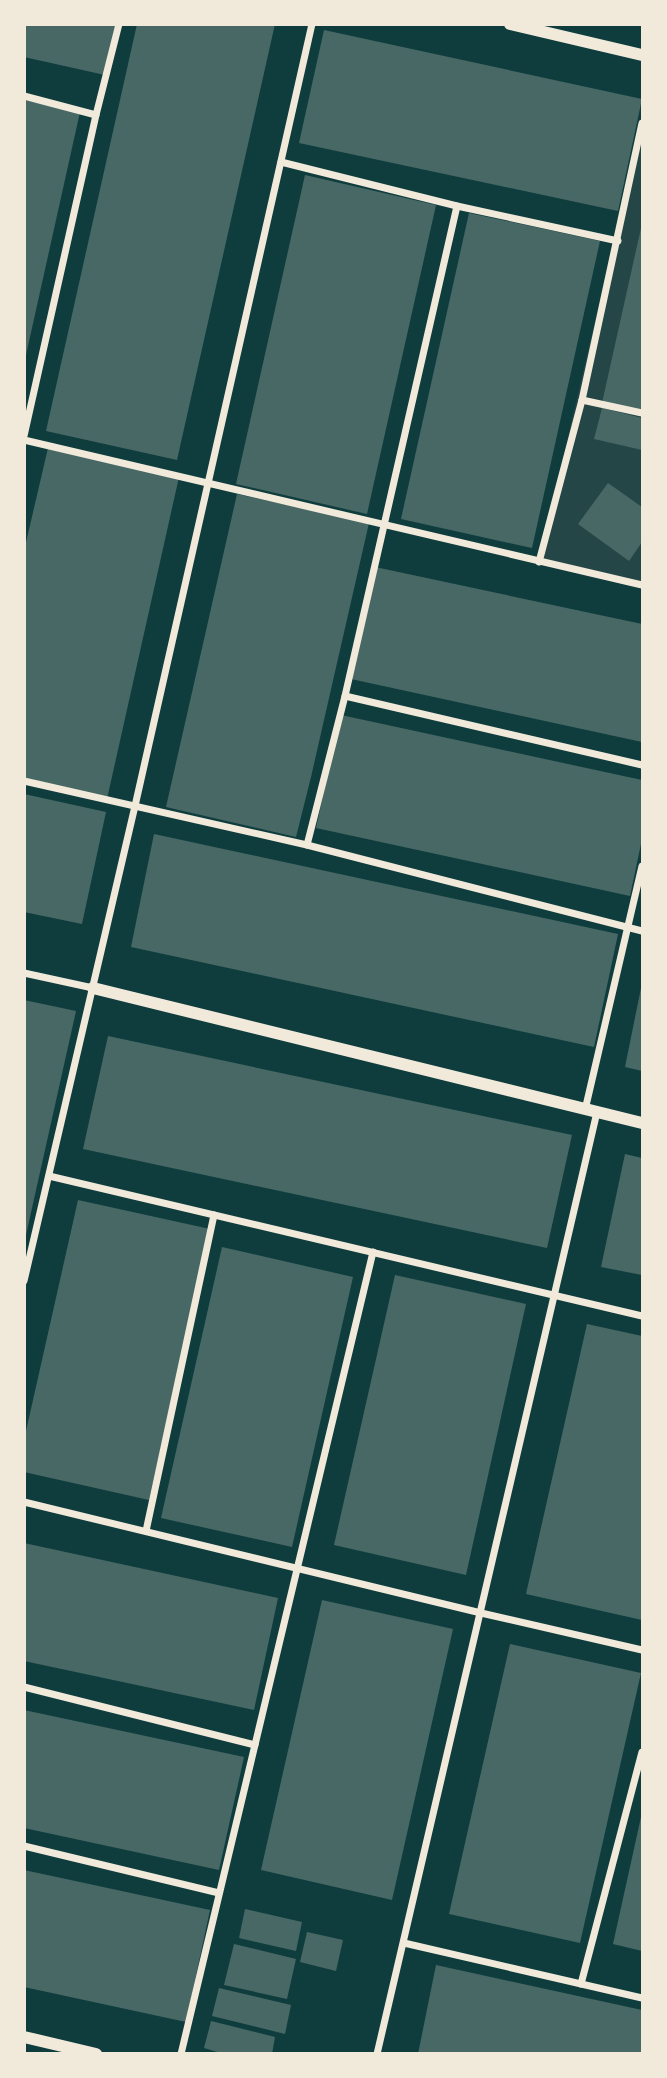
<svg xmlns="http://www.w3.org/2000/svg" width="667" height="2078" viewBox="0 0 667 2078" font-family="'Archivo Narrow',sans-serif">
<rect width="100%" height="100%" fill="#0f3d3e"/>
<!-- green -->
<polygon fill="#244646" points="642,118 642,585 539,562"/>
<!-- building -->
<g fill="#486865">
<polygon points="24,24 116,24 105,75 24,57"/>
<polygon points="137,24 275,24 177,460 46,431"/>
<polygon points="324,30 642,99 618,211 299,143"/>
<polygon points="24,100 80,112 26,355 24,355"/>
<polygon points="305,175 436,205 367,514 236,484"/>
<polygon points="469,213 600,241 532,548 401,519"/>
<polygon points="641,228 642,229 642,412 602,403"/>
<polygon points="602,408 642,418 642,450 594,439"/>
<polygon points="48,448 179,477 107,799 24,781 24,551"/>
<polygon points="608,483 642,507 642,542 629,561 578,524"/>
<polygon points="237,494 369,523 311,777 296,837 166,807"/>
<polygon points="375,567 642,624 642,742 351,679"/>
<polygon points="341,715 642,780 642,839 630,896 316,828"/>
<polygon points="24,794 106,812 82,924 24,912"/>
<polygon points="154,834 618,934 594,1047 131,947"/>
<polygon points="641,988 642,988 642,1071 625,1067"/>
<polygon points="24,1000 76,1011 26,1235 24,1235"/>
<polygon points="108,1036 572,1135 547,1248 83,1149"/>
<polygon points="625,1154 642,1158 642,1275 601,1267"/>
<polygon points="78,1200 210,1229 149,1500 24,1472 24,1440"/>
<polygon points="222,1247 353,1277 292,1547 161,1518"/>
<polygon points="395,1275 526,1304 466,1575 334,1545"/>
<polygon points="587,1324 642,1336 642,1620 526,1594"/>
<polygon points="24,1543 278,1598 254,1710 24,1661"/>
<polygon points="322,1600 453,1629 392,1900 261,1870"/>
<polygon points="510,1644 641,1673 580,1943 449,1914"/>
<polygon points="24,1710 244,1757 219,1870 24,1828"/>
<polygon points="641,1817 642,1817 642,1951 613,1944"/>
<polygon points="24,1870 210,1910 186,2022 24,1987"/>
<polygon points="245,1909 302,1922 296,1951 239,1938"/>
<polygon points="307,1932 343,1940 336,1971 300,1962"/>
<polygon points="234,1944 296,1959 287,1999 224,1985"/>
<polygon points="436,1965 642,2010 642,2054 418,2054"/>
<polygon points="219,1988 291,2005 285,2034 212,2016"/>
<polygon points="211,2021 275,2037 272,2054 224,2054 204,2048"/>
</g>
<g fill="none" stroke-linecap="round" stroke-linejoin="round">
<!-- minor -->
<g stroke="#f1e9da" stroke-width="7">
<polyline points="24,96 96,115"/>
<polyline points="281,162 457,206 618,241"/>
<polyline points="582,400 642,413"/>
<polyline points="24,436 96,115 119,24"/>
<polyline points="24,440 642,585"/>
<polyline points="539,562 582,400 642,123"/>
<polyline points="345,696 642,765"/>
<polyline points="24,781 307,845 642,931"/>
<polyline points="307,845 345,696 457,206"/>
<polyline points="24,973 93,988"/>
<polyline points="585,1110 642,866"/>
<polyline points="49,1176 642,1316"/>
<polyline points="24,1281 135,806 312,24"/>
<polyline points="24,1502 481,1613 642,1650"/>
<polyline points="146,1531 214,1215"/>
<polyline points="24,1687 255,1745"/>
<polyline points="24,1846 219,1893"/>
<polyline points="404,1943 642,1998"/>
<polyline points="581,1984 642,1752"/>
<polyline points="181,2054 373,1252"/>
<polyline points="377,2054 597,1112"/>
</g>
<!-- tertiary -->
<g stroke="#f1e9da" stroke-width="12">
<polyline points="510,24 642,55"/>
<polyline points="93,988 642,1123"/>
<polyline points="24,2037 96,2054"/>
</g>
</g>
<!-- border -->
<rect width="667" height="2078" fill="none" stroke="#f1e9da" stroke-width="52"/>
</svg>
